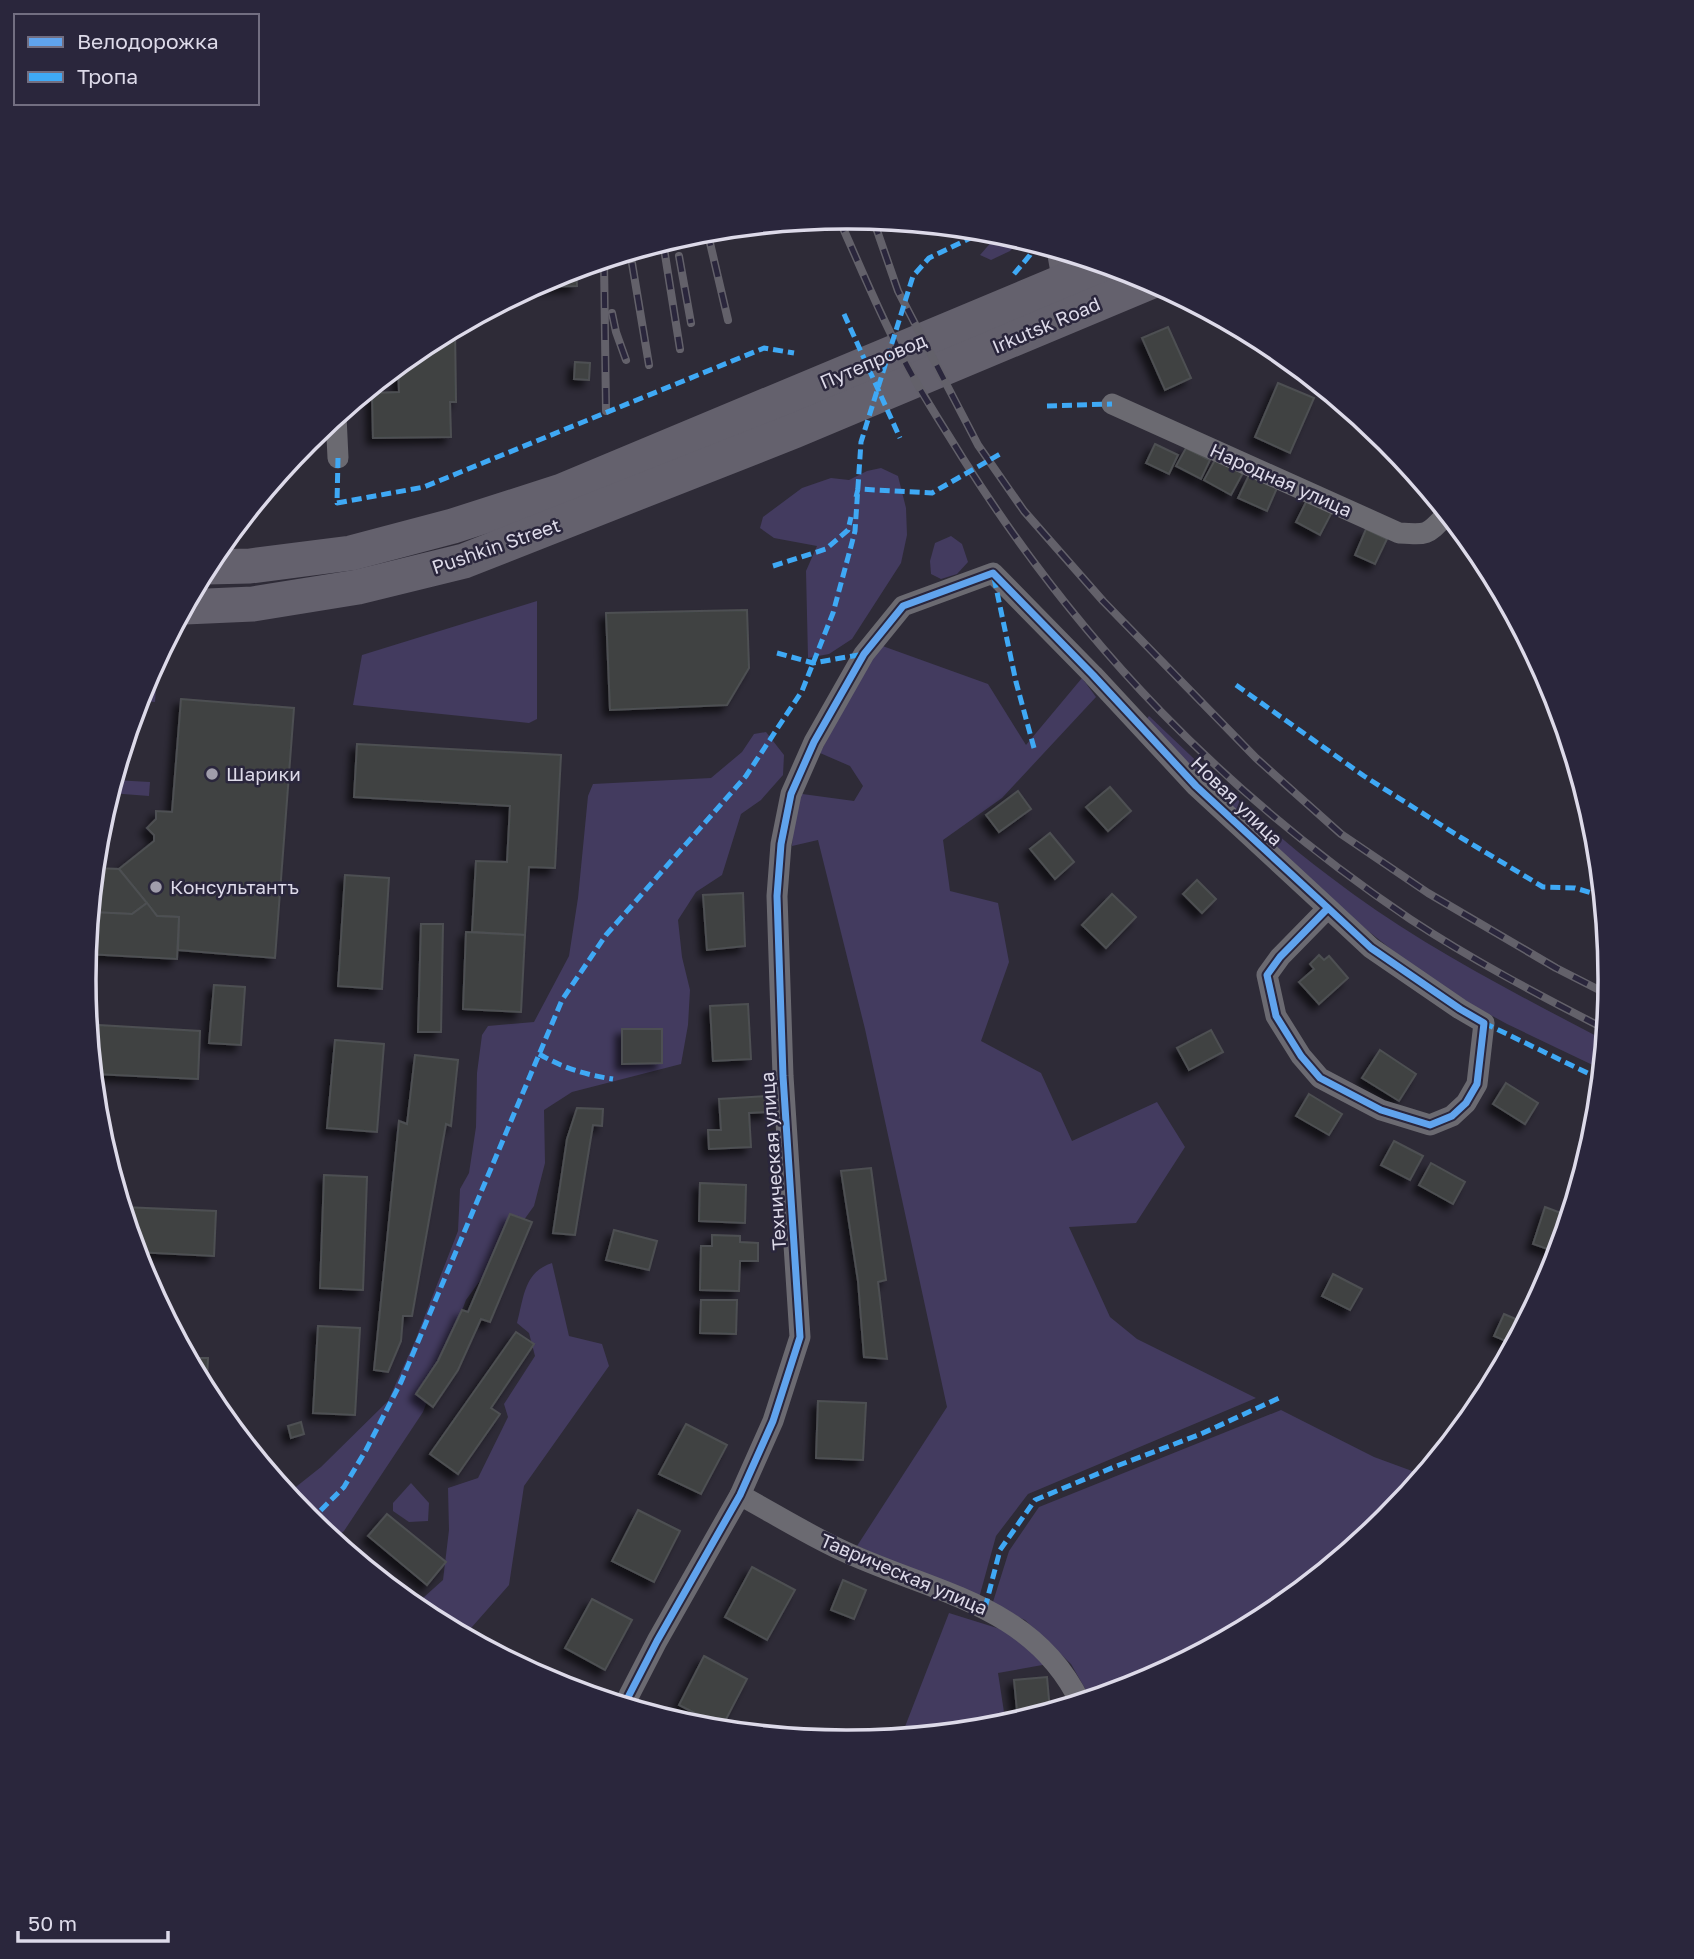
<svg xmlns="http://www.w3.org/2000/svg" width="1694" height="1959" viewBox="0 0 1694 1959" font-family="'Golos Text',sans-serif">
<defs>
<filter id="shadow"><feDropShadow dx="-6" dy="6" stdDeviation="3.5" flood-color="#0009"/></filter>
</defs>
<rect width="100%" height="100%" fill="#2e2b37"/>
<!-- green -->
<g fill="#433b5f">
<polygon points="1000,232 1021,239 1010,251 991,260 980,255"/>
<polygon points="881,468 898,476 906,508 907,535 901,563 852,639 829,654 808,658 806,571 817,546 774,538 760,528 763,517 802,488 831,478 849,480 867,471"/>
<polygon points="951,536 962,544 968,562 957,574 941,579 931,574 930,561 935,543"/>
<polygon points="537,601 537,719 529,723 353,705 362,655"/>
<polygon points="877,644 988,684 1026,745 1082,678 1096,697 1002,798 943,840 950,891 998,903 1009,962 981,1041 1041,1073 1072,1141 1157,1102 1185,1147 1136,1223 1069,1227 1110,1317 1137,1339 1256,1398 1028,1494 996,1536 979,1598 857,1546 947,1407 865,1029 818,840 792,846 795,793 854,801 863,786 850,766 820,753"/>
<polygon points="142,688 156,688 155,702 138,701"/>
<path d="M 1149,716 C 1208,772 1265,828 1329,876 C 1414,942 1509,990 1604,1040 L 1601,1069 L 1507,1024 L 1467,1002 L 1407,962 L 1333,903 L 1279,856 L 1145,721 Z"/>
<polygon points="766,732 784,755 783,775 761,800 741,814 722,875 696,892 678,920 682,957 690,990 688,1025 681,1064 572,1092 544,1110 545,1163 534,1206 466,1300 423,1412 344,1531 333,1540 307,1519 287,1494 321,1467 388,1401 415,1341 458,1231 460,1189 469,1173 476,1127 477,1073 482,1035 488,1026 534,1022 569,956 578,898 588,796 593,784 711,778 742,752 754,734"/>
<polygon points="114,780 150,782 149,796 110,793"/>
<path d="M 552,1263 L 569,1336 L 602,1344 L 609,1366 L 524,1486 L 509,1585 L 464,1636 L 423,1614 L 414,1606 L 443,1580 L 449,1530 L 448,1488 L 478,1478 L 508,1417 L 504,1404 L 535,1356 L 529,1333 L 517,1323 C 524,1297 524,1272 552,1263 Z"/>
<polygon points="1281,1410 1374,1457 1423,1475 1386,1519 1271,1614 1139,1685 1091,1699 1071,1664 1025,1620 992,1605 1009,1551 1039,1507"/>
<polygon points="411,1483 429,1503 428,1521 409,1522 393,1511 393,1503"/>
<polygon points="949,1613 1013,1633 1048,1664 998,1673 1006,1725 995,1728 901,1737"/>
</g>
<!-- building -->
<g fill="#3f4342" stroke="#4e5052" stroke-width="2" filter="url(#shadow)">
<polygon points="576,268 577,286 532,287 555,274"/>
<polygon points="1168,327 1191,378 1165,390 1142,338"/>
<polygon points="455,328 456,402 450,402 451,437 373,438 372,393 399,392 398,365 423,345"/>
<polygon points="575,362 590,363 589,380 574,379"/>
<polygon points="1278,383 1314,398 1290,453 1255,437"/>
<polygon points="1155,444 1178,455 1169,474 1146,463"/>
<polygon points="1186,448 1210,460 1201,479 1176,466"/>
<polygon points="1216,458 1243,473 1231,495 1204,480"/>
<polygon points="1249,475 1277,488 1267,511 1238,498"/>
<polygon points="1308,498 1333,510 1320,535 1296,522"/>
<polygon points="1366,529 1387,539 1375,564 1355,555"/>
<polygon points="747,610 749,668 727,705 610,710 606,613"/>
<polygon points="181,699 294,708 275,958 178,950 179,917 157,916 119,869 154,841 154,835 147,828 156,819 156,811 172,812"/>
<polygon points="357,744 561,755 555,868 529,867 525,935 472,932 476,861 507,862 510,806 354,797"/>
<polygon points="1110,787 1131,811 1108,831 1086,807"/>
<polygon points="1018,791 1031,809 999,832 986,815"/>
<polygon points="1050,833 1074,862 1055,879 1030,849"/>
<polygon points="95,868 119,869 147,903 132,914 91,912"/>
<polygon points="345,875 389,878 382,989 338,986"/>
<polygon points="1197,880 1216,899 1202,913 1183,894"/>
<polygon points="743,893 745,946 707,950 703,895"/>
<polygon points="1112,894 1136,917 1106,948 1082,925"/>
<polygon points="147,903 157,916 179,917 177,959 87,954 91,912 132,914"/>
<polygon points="421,924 443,924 441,1032 418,1032"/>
<polygon points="466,932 525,935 521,1012 463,1009"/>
<polygon points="1319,955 1324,960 1329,956 1348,978 1319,1004 1299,982 1314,969 1310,964"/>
<polygon points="214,985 245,987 241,1045 209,1043"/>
<polygon points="748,1004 751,1059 713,1061 710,1006"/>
<polygon points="98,1025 200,1031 198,1079 95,1074"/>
<polygon points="622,1029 662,1029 662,1063 622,1064"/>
<polygon points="1211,1030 1223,1052 1189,1070 1177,1048"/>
<polygon points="335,1040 384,1044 377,1132 327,1128"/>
<polygon points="1380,1050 1416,1074 1399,1101 1362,1078"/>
<polygon points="415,1055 458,1060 451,1126 446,1124 412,1316 403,1316 401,1341 388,1372 374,1370 399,1121 407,1124"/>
<polygon points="1506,1083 1538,1103 1525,1124 1493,1104"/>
<polygon points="1309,1094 1342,1114 1329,1135 1296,1116"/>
<polygon points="767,1096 768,1112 749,1113 751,1147 709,1149 708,1130 721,1130 719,1099"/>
<polygon points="577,1108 603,1109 602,1126 593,1125 575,1235 553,1233 567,1139"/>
<polygon points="1394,1141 1423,1156 1410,1180 1381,1165"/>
<polygon points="1431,1163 1465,1182 1453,1204 1419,1185"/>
<polygon points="871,1168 886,1280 878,1282 887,1359 864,1357 858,1281 841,1171"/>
<polygon points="324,1175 367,1177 363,1290 320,1288"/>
<polygon points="700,1183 746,1185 745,1223 699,1221"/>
<polygon points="122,1207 216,1211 214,1256 136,1252"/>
<polygon points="1545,1207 1569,1216 1556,1252 1533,1244"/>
<polygon points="510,1214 532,1222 490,1322 481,1319 458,1370 433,1407 416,1394 438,1361 462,1310 468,1312"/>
<polygon points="614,1230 657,1241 649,1270 606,1260"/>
<polygon points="712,1235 740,1236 740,1242 758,1243 758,1261 740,1261 739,1291 700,1290 701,1246 712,1246"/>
<polygon points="1333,1274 1362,1289 1350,1310 1322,1296"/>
<polygon points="701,1300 737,1300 736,1334 700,1333"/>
<polygon points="1504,1314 1525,1323 1513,1344 1494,1336"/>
<polygon points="318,1326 360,1328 355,1415 313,1413"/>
<polygon points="516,1332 534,1344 491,1408 500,1414 458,1474 430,1454"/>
<polygon points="188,1358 208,1358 207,1379 199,1378"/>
<polygon points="818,1401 866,1403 863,1460 816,1458"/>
<polygon points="301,1422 304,1434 291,1438 288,1426"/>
<polygon points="686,1424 727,1445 701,1494 659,1474"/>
<polygon points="638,1510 680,1531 654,1582 612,1561"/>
<polygon points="387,1514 446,1562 427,1585 368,1536"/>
<polygon points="752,1567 795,1590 767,1640 725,1617"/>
<polygon points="843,1580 866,1590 854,1619 831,1610"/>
<polygon points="592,1599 632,1620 605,1670 565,1648"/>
<polygon points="704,1656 747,1679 722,1727 679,1705"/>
<polygon points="1047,1677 1050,1711 1018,1721 1014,1680"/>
</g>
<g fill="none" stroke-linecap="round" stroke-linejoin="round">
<!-- street -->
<g stroke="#6b6a71" stroke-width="21">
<path d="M 1112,404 L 1399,533 C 1429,535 1427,535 1447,514"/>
<polyline points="336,416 338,458"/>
<path d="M 740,1495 C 773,1513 805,1533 839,1549 C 928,1592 1032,1602 1080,1702"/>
<polyline points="624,1705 657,1641 740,1495 773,1421 800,1337 783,1076 777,896 781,844 791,794 814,742 864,654 903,606 993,573 1093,675 1196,786 1328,908 1371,948 1460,1009 1484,1023 1477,1084 1466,1103 1452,1116 1430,1125 1381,1110 1320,1078 1301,1056 1276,1016 1267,975 1280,957 1328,908"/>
</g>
<!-- secondary -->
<polyline stroke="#65626d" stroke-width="32" points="1063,252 1068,280"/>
<!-- primary -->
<g stroke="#64616d" stroke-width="35">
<polyline points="206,567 250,566 351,553 453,526 562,491 1105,264"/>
<polyline points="185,607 253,604 358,587 464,561 794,431 1152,281"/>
</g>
<defs>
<g id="rail">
<path d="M 838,217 C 858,261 876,306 898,348 C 916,386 940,421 962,457 C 1080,645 1226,795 1410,919 C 1472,960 1539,995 1605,1029"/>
<polyline points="873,219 898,291 978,445 1024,511 1103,601 1256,758 1341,834 1428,893 1556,968 1609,995"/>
<polyline points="707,230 728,320"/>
<polyline points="663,242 680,349"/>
<polyline points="679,256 691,323"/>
<polyline points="604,260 606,411"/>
<polyline points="632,263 649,365"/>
<polyline points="612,313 616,332 626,360"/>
</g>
</defs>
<!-- rail casing -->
<use href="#rail" stroke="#63616a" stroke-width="8"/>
<!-- rail -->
<use href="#rail" stroke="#2a263c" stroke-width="5" stroke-dasharray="16" stroke-linecap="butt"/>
<!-- quiet -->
<g stroke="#3fa9f5" stroke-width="5" stroke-dasharray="10 5" stroke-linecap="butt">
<polyline points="1014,274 1030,255 1035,243"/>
<polyline points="844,314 900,438"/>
<polyline points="1047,406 1112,404"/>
<polyline points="338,458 337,503 424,487 764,348 794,353"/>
<polyline points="856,497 858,489 932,493 1000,454"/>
<polyline points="773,566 826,549 848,530 851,517"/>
<polyline points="994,578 1016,682 1034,748"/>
<polyline points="777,653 813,663 864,654"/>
<polyline points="1236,685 1364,776 1460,837 1543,887 1575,888 1602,896"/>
<polyline points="1484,1023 1600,1079"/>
<path d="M 539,1054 C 563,1068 586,1075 613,1079"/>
<polyline points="310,1521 344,1487 366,1450 401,1382 562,1000 606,935 746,776 802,691 833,613 850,550 855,531 861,442 913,276 929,258 987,230"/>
<polyline points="985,1608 1000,1550 1035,1500 1114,1467 1201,1434 1279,1398"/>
</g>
<defs>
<polyline id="cycleway" points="624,1705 657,1641 740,1495 773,1421 800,1337 783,1076 777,896 781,844 791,794 814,742 864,654 903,606 993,573 1093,675 1196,786 1328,908 1371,948 1460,1009 1484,1023 1477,1084 1466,1103 1452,1116 1430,1125 1381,1110 1320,1078 1301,1056 1276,1016 1267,975 1280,957 1328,908"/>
</defs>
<!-- cycleway casing -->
<use href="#cycleway" stroke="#2a263c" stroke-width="11"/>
<!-- cycleway -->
<use href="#cycleway" stroke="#60a3ed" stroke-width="7"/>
</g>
<!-- markers -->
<g fill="#a09dab" stroke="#2a263c" stroke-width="2.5">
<circle cx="212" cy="774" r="7"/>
<circle cx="156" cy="887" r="7"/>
</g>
<g text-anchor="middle" stroke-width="5" stroke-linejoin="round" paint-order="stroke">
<!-- street labels -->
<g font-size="19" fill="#dddae9" stroke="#2a263c">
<text transform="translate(1046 325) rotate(-23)" y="7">Irkutsk Road</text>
<text transform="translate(873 361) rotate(-23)" y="7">Путепровод</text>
<text transform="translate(1281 480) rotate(24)" y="7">Народная улица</text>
<text transform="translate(496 546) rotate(-19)" y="7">Pushkin Street</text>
<text transform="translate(1237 801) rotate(44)" y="7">Новая улица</text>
<text transform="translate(773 1161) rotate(-94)" y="7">Техническая улица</text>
<text transform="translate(904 1574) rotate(23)" y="7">Таврическая улица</text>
</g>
<!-- poi labels -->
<g font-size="19" fill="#dddae9" stroke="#2a263c" text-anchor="start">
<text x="226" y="781">Шарики</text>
<text x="170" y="894">Консультантъ</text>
</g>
</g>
<!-- crop -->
<path d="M0 0H1694V1959H0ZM846 229H848A750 750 0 0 1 1598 979V980A750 750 0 0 1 848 1730H846A750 750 0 0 1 96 980V979A750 750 0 0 1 846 229Z" fill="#2a263c" fill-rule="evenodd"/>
<path fill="none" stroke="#dddae9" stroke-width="3.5" d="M846 229H848A750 750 0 0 1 1598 979V980A750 750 0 0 1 848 1730H846A750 750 0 0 1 96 980V979A750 750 0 0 1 846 229Z"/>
<!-- legend -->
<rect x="14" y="14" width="245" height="91" fill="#2a263c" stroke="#726e81" stroke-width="2"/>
<rect x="28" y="37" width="35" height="10" fill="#60a3ed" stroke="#726e81" stroke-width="2"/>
<text x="77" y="49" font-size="21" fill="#dddae9">Велодорожка</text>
<rect x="28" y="72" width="35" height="10" fill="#3fa9f5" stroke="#726e81" stroke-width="2"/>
<text x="77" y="84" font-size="21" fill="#dddae9">Тропа</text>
<!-- scale -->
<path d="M18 1931v10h150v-10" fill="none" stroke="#dddae9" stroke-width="3.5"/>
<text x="28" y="1931" font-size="21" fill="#dddae9" stroke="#2a263c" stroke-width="5" paint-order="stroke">50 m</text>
</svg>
